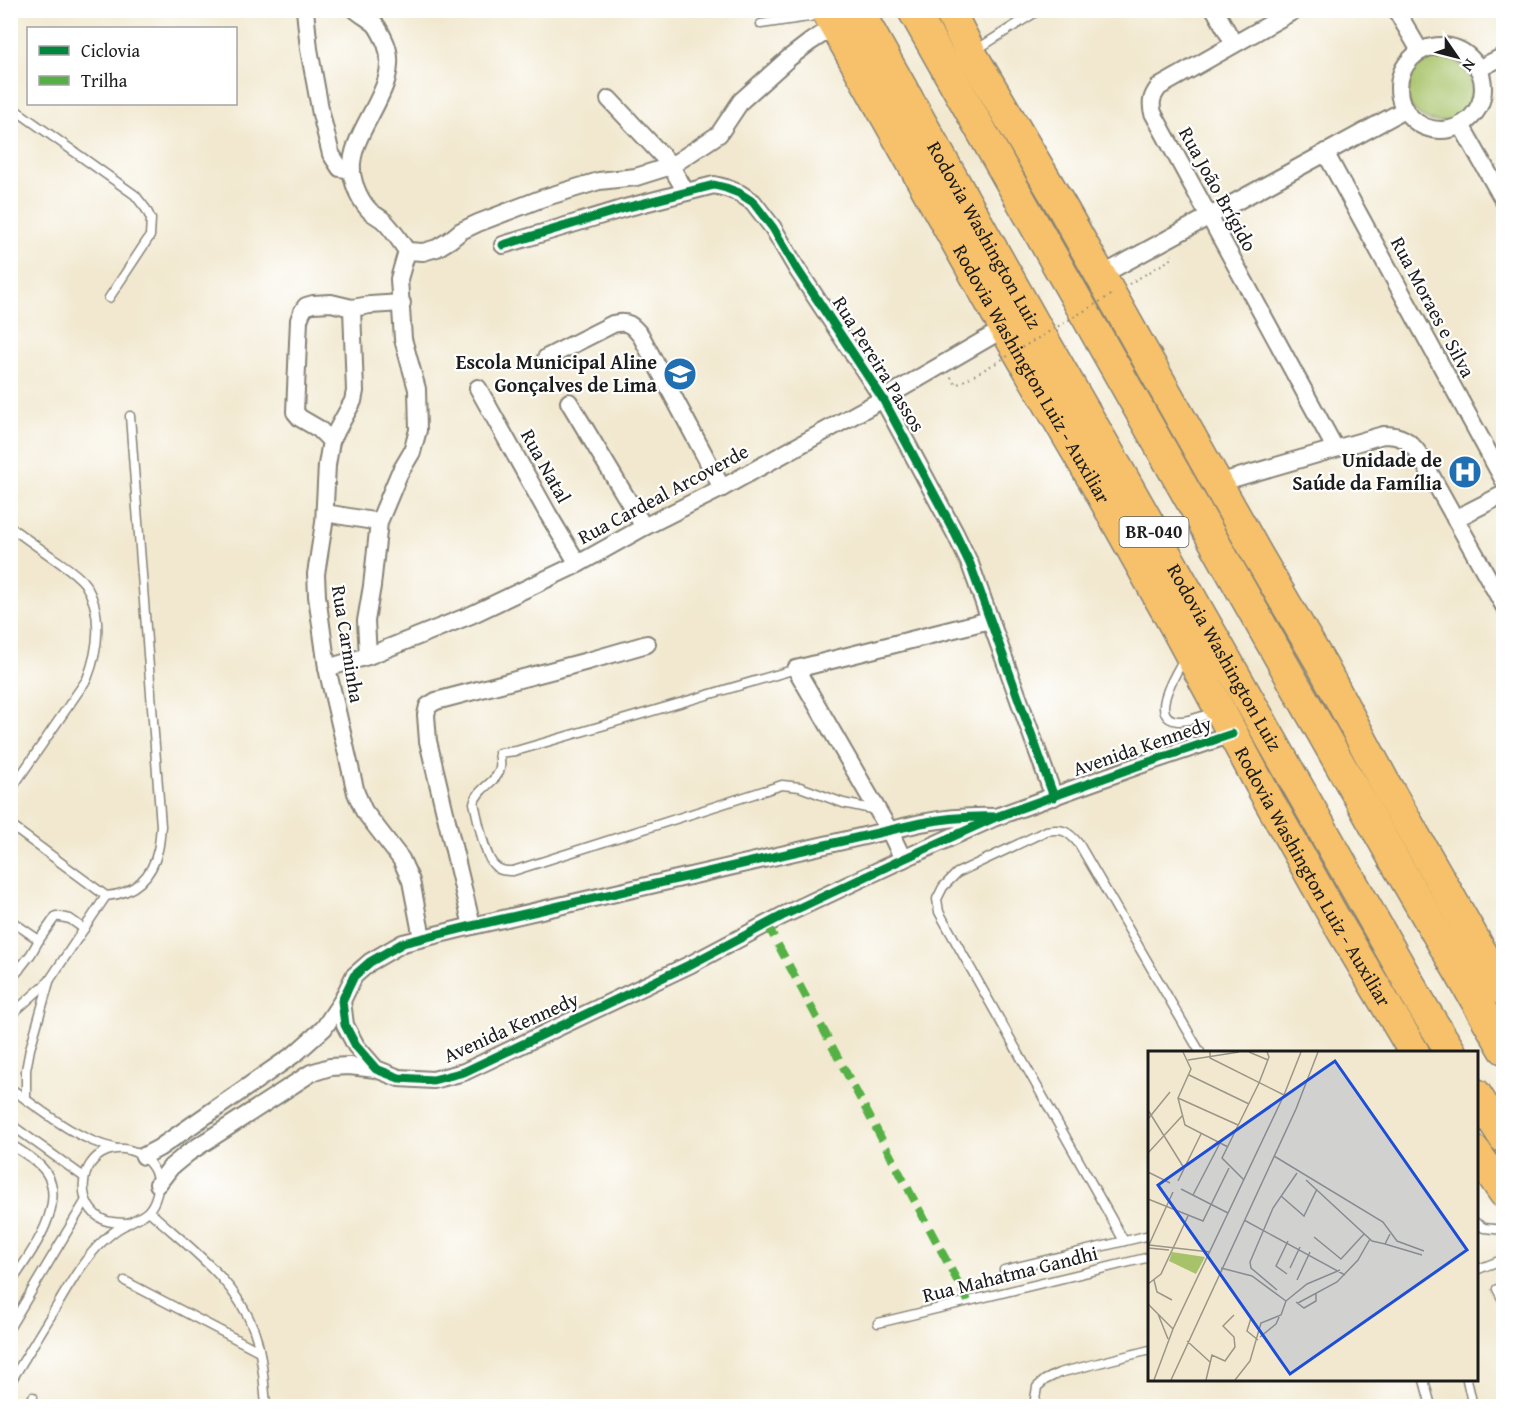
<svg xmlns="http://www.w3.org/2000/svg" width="1514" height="1417" viewBox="0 0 1514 1417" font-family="'Gentium Book Plus',serif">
<rect width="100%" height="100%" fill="#fff"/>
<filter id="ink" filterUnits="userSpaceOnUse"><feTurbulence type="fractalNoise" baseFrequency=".0167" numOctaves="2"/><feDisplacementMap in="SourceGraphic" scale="12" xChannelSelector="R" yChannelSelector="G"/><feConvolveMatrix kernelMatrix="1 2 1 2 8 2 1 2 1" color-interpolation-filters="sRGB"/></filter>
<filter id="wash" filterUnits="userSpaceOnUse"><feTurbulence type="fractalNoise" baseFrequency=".008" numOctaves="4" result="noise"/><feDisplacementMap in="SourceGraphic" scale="24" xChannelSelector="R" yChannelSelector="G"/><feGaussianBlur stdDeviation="1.35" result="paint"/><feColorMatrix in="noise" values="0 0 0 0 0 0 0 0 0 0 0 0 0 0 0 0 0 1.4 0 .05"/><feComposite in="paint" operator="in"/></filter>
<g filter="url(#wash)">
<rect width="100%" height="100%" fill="#f1e8cf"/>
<!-- green -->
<circle fill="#a7c369" stroke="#627042" stroke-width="1.5" cx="1439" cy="89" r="33"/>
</g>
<g filter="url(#ink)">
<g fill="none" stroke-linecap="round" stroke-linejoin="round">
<defs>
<g id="lane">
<polyline points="761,24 822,15"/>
<polyline points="976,50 1039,10"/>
<polyline points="10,106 135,195 146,209 151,219 150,236 109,298"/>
<path d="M 10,527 C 24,537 38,547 52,557 C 63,565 77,573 85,584 C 103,612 99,649 87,679 L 10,791"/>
<path d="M 1185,657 C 1178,670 1146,718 1178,721 C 1190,722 1204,715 1215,712"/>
<path d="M 796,669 L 516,751 L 499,753 C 500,758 501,763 500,768 C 498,782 478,787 474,803 C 478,818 484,857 495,866 C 500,871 506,871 513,871 L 782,785 L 800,787 L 843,803 L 876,810"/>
<path d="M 10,825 L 106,896 C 134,894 152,877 158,850 C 160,842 160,834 161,826 L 130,416"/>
<polyline points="10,920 39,940 31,954 10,981"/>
<polyline points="39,940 56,916 70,919 84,929"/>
<polyline points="10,964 19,970"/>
<polyline points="10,1016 49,981 106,896"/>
<path d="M 10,1088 C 43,1111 75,1139 114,1148"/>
<polyline points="26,1099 26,1070 30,1049 49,982"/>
<polyline points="10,1124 84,1177"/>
<path d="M 10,1144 C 22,1152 39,1161 47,1174 C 67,1207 28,1257 10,1284"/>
<path d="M 149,1211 C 187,1246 235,1279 254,1330 C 262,1353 264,1382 266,1406"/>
<polyline points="1476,1223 1484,1228 1504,1230"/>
<path d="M 1124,1241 L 939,912 L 937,899 L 943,887 L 957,873 L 1046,831 C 1063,828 1068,831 1079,844 L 1200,1052"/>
<polyline points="1004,1270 1150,1235"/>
<polyline points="1476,1270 1504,1259"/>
<polyline points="125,1281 259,1351"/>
<polyline points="1497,1289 1504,1302"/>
<polyline points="878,1323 1150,1257"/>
<polyline points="10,1327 86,1200"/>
<polyline points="1424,1380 1431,1406"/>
<polyline points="1467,1380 1473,1406"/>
<path d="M 10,1383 C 26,1357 42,1330 58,1304 C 71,1282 84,1259 103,1241 C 110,1235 116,1229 125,1225 C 139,1216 148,1217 155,1200 C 168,1170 136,1140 107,1151 C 78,1162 75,1206 104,1220 C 112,1223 118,1223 127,1223"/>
<polyline points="28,1406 33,1397"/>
<polyline points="1037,1406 1035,1399 1037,1387 1045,1380 1059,1373 1150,1350"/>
</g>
<g id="street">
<polyline points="305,10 309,49 321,114 331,154 340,168 352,170"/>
<path d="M 356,10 C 362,15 369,19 375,24 C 380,30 383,37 386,44 C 403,89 347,130 352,174 C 354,187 361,202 370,211 C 374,215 380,217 385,222 C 393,230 400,241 407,251 L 399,279 L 403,339 L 417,389 L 418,430 L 412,452 L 399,474 L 379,522 L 372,586 L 366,621 L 368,656"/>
<polyline points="1215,10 1234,44"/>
<path d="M 1295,10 L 1159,87 C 1152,96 1150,102 1153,113 L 1335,448"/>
<polyline points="1396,10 1420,51"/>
<circle cx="1441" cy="88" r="42"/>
<polyline points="1478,69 1504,56"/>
<polyline points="609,99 669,163 686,192"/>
<polyline points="1461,125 1504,201"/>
<polyline points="1325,152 1504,481"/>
<polyline points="503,245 625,208 714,185 726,188 739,193 753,202 773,228 797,269 883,399 955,533 970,564 1054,797"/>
<polyline points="407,251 423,252 437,248 450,240 461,231 478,223 543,198 599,181 636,177 671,166 719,134 741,101 789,58 810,42 835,26"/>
<polyline points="1100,276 1404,110"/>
<polyline points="352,308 355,391 353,401 331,441 327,465 324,523 316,574 317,596 327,668 356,793 364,811 401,859 411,881 422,938"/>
<path d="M 546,358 L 613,324 C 628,320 632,325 641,336 L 722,488"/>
<polyline points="478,388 548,514 578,564"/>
<polyline points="569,402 644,527"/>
<polyline points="331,441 319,429 300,418 295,412 299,320 302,312 306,306 313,304 331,303 352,308 370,305 402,303"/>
<path d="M 1218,483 L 1383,435 C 1401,435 1409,440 1419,454 L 1504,606"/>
<polyline points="325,513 379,522"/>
<polyline points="1455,519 1504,494"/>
<polyline points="327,668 368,656 471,615 578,564 644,527 722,488 883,399 1005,328"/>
<path d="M 996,817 C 970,816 947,818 921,823 L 472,926 L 403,943 L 370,962 L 354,976 L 342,1001 L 345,1025 L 356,1046 L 376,1069 L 399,1078 L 433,1080 L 464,1072 L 691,964 L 782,916 L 903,859 L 996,817 L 1137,766 L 1232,734"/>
<polyline points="903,859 889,830 796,669 990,620"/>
<polyline points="472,926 428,741 426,715 428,706 436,701 588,661 647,644"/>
<polyline points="144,1156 159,1148 296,1053 324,1028 342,1001"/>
<polyline points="158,1184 171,1167 188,1153 311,1073 330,1067 349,1066 376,1069"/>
</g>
<g id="highway">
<path id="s1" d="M 826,10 L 1013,343 L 1096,485 L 1173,623 L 1264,792 L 1334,917 L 1414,1052"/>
<path id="s2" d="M 858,10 L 1038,330 L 1113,460 L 1424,1009 L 1451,1052"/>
<polyline points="913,10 1397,865 1504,1049"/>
<polyline points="949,10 971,53 1063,209 1257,554 1323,667 1387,787 1504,991"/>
<polyline points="1476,1094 1504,1138"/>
<polyline points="1476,1152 1504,1193"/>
</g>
</defs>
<!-- lane casing -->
<use href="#lane" stroke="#868276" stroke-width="11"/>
<!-- street casing -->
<use href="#street" stroke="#868276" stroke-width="20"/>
<!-- highway casing -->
<use href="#highway" stroke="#868276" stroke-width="33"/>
<!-- path -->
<g stroke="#868276" stroke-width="2" stroke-dasharray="1.5 4.5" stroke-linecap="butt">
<polyline points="1129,284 1173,258 1172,255"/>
<polyline points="951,377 956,385 996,363"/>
</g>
<!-- lane -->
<use href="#lane" stroke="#fff" stroke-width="8"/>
<!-- street -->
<use href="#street" stroke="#fff" stroke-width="16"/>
<!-- highway -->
<use href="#highway" stroke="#f6c16b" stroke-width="30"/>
<!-- path-bridge -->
<polyline stroke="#868276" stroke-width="2" stroke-dasharray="1.5 4.5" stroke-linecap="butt" points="996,363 1111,295"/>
<!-- quiet -->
<polyline stroke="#55b145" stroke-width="8" stroke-dasharray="15 8" stroke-linecap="butt" points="767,924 968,1301"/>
<defs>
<g id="cycleway">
<polyline points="503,245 625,208 714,185 726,188 739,193 753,202 773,228 797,269 883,399 955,533 970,564 1054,797"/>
<path d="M 996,817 C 970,816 947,818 921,823 L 472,926 L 403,943 L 370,962 L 354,976 L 342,1001 L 345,1025 L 356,1046 L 376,1069 L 399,1078 L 433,1080 L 464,1072 L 691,964 L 782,916 L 903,859 L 996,817 L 1137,766 L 1232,734"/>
</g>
</defs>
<!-- cycleway casing -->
<use href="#cycleway" stroke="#fff" stroke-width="13"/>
<!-- cycleway -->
<use href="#cycleway" stroke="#00873e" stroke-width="9"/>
</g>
</g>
<!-- icons -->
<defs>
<symbol id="school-disc" viewBox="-11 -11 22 22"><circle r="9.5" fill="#1f6fb2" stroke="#fff"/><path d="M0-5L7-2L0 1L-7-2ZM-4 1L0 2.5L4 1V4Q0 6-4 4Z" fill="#fff"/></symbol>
<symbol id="hospital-disc" viewBox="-11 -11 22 22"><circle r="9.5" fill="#1f6fb2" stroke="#fff"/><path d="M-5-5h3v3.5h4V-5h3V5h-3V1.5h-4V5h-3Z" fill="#fff"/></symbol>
</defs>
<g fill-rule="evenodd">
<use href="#school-disc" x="661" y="355" width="38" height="38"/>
<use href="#hospital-disc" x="1446" y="453" width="38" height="38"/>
</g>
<g text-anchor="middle" stroke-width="4.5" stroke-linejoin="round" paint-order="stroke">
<!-- shield labels -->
<rect fill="#fff" stroke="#606060" stroke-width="1.5" x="1119.5" y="517" width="69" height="30" rx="4.5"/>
<g font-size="18" font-weight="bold" fill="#1c1c1c">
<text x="1154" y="538">BR-040</text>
</g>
<!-- street labels -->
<g font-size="20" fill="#1c1c1c" stroke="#fff">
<text transform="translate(1218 189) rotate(61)" y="7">Rua João Brígido</text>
<text dy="7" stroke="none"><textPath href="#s2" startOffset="258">Rodovia Washington Luiz</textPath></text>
<text transform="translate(1433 307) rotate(62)" y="7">Rua Moraes e Silva</text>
<text transform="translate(879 364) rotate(58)" y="7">Rua Pereira Passos</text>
<text dy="7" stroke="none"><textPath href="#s1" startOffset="418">Rodovia Washington Luiz - Auxiliar</textPath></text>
<text transform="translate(546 466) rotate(61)" y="7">Rua Natal</text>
<text transform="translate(663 494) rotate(-28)" y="7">Rua Cardeal Arcoverde</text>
<text transform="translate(348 644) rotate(81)" y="7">Rua Carminha</text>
<text dy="7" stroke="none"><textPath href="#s2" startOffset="744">Rodovia Washington Luiz</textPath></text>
<text transform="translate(1142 746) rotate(-19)" y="7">Avenida Kennedy</text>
<text dy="7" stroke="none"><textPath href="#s1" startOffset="994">Rodovia Washington Luiz - Auxiliar</textPath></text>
<text transform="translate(511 1027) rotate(-24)" y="7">Avenida Kennedy</text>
<text transform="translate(1010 1274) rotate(-14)" y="7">Rua Mahatma Gandhi</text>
</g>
<!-- poi labels -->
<g font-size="20" font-weight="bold" fill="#1c1c1c" stroke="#fff" text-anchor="end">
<text x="657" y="369">Escola Municipal Aline<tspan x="657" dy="23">Gonçalves de Lima</tspan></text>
<text x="1442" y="467">Unidade de<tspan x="1442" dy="23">Saúde da Família</tspan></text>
</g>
</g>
<!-- overview -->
<g transform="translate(1148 1051)">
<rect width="330" height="330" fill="#f1e8cf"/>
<path d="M 24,201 L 57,206 L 48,223 L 21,210 Z" fill="#a7c369"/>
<path fill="none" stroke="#9c9687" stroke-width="1.5" d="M 35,1 L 43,18 L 30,47 L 37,74 L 80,96M 62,1 L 62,7 L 136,44M 101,1 L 120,9M 40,9 L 91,1M 41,24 L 101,53M 30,47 L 90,74M 0,59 L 36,117M 0,68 L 22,41M 0,102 L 34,65M 126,105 L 235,171 L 249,190 L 276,200M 0,121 L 22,132M 96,129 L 74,107 L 111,32 L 121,6 L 119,1M 158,129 L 224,190 L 237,193 L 242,183M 30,130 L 53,83M 33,138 L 80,162M 45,144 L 72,92M 133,145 L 156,165 L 169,138M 0,148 L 55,170 L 81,117M 96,169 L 197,224M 166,186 L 193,208 L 216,183M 237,193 L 274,204M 1,194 L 62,201M 0,196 L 25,141M 0,197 L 21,199M 73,217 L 104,225 L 138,250M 142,217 L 152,196M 139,223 L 128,215 L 140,190M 6,229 L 9,241 L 24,249M 149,229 L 162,201M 0,233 L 13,223 L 40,165M 129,239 L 103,217 L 102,211 L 125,157 L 149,122M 138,250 L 159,233 L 192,219M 148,251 L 156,257 L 168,250 L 168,243M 150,252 L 189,231 L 210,209 L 222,188M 0,253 L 25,278M 10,263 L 20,288M 103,267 L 99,280 L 110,289M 112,286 L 128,273 L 132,264M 39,290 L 62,311M 6,329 L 25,278 L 136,44 L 153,1M 23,329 L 148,58 L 170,1M 58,329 L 64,304 L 77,310 L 87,296 L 86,286 L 75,275 L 86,264M 87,329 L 102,310 L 113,272 L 133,264 L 138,250"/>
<path fill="#1d4ed8" fill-opacity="0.15" stroke="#1d4ed8" stroke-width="3" d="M 187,10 L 319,199 L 142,323 L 10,134 Z"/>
<rect width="330" height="330" fill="none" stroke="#1c1c1c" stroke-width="3"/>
</g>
<!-- margin -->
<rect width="1514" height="1417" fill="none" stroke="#fff" stroke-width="36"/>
<!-- legend -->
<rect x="27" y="27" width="210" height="78" fill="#ffffff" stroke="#a4a4a4" stroke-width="1.5"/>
<rect x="39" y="46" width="30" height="9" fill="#00873e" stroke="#a4a4a4" stroke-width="1.5"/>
<text x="81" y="57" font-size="18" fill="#1c1c1c">Ciclovia</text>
<rect x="39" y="76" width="30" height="9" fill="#55b145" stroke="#a4a4a4" stroke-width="1.5"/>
<text x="81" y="87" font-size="18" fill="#1c1c1c">Trilha</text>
<!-- north arrow -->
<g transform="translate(1457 57) rotate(125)" stroke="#ffffff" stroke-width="4.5" paint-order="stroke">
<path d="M0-4.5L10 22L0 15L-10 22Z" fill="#1c1c1c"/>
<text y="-9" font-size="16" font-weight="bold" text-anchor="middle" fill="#1c1c1c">N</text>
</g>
</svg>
